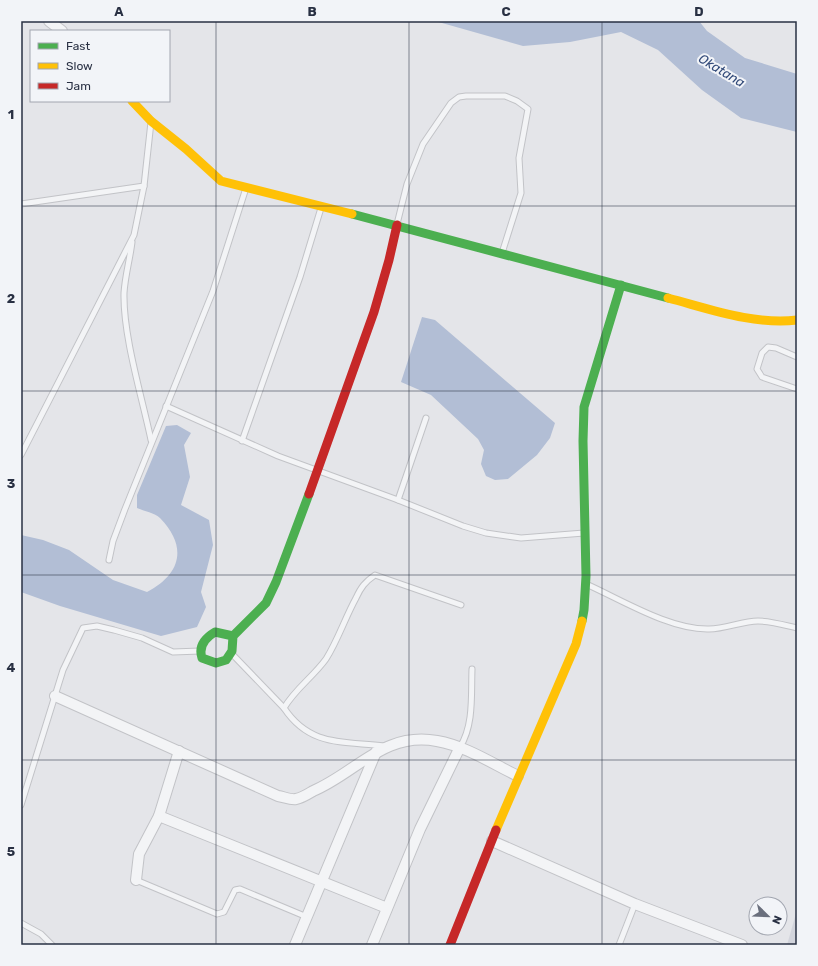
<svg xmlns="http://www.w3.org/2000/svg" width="818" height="966" viewBox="0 0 818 966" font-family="Rubik,sans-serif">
<rect width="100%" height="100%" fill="#e4e5e9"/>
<!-- built -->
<polygon fill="#d2d4dc" points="797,910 797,945 787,945"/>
<!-- water -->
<g fill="#b2bed5">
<polygon points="435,21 699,21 707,31 745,58 797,74 797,132 741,118 702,90 658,50 621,32 570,42 523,46"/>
<polygon points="422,317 435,320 555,423 550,438 537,455 508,479 495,480 486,476 481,464 484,450 478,439 431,395 401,382"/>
<path d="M 177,425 L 191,433 L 184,445 L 190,477 L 181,505 L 209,520 L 213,545 L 201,592 L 206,607 L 197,627 L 161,636 L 60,606 L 21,592 L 21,535 L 43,540 L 69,550 L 113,580 L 147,592 C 181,574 188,547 160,518 C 155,513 144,511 137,508 L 137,495 L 166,426 Z"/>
</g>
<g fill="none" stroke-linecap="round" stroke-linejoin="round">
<defs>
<g id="lane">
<polyline points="21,204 144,186"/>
<polyline points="397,224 407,184 423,144 451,103 459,97 466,96 505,96 517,101 528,109 519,158 521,193 502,253"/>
<path d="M 132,242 C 130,259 125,276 124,293 C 123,336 142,397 151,440"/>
<polyline points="797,357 776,348 768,347 762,353 757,369 762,377 797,389"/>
<polyline points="166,406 278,456 398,500 463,526 486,533 521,538 584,533"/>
<polyline points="242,441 300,277 321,208"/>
<polyline points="21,455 134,235 144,186 151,122"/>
<polyline points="398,500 426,418"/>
<polyline points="109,560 113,541 125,509 213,291 246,188"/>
<path d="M 586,584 C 622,600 670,630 709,629 C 726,629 742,621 758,621 C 771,621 784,625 797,628"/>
<polyline points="233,655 284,708"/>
<path d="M 384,746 C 343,741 310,747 284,708 C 295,689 313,677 326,659 C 338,640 345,618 356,598 C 361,587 365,582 375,575 L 461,605"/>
<path d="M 460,747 C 474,725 471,695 472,669"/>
<polyline points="21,805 63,670 83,628 97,626 114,630 142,638 173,652 200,651"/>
<polyline points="136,880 217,914 224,912 235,890 240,889 307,917"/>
<polyline points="21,923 41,934 52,945"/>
<polyline points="619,945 635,904"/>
</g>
<g id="street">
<polyline points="49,21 62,31"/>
<path d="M 55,696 L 278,796 C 284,797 291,800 296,799 C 302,798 308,794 313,791 C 356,773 384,731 437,741 C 466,746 493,764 518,776"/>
<polyline points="159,816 387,908"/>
<polyline points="492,841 635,904 742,945"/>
<polyline points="136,880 139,854 159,816 179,751"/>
<polyline points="295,945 376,752"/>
<polyline points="372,945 420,829 460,747"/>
</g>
</defs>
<!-- lane casing -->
<use href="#lane" stroke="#c2c3c7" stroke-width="7"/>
<!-- street casing -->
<use href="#street" stroke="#c2c3c7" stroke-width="12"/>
<!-- lane -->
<use href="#lane" stroke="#f3f4f6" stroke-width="5"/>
<!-- street -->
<use href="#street" stroke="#f3f4f6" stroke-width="10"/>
<!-- fast -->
<g stroke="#4caf50" stroke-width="9">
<polyline points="352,214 668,298"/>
<polyline points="582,621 584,610 586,576 583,441 584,407 621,285"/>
<path d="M 233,636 L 232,651 L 226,660 L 216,663 L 202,658 C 198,646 205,638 215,632 L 233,636 L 266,603 L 276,582 L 309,494"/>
</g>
<!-- slow -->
<g stroke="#ffc107" stroke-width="9">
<polyline points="132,101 151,121 186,149 221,181 352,214"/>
<path d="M 668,298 C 710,309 753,325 797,320"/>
<polyline points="496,830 576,644 582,621"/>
</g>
<!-- jam -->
<g stroke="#c62828" stroke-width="9">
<polyline points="309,494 374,312 389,260 397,225"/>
<polyline points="450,945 496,830"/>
</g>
</g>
<!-- grid -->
<path fill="none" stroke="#293043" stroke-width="1" stroke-opacity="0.55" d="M 216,21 L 216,945M 409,21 L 409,945M 602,21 L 602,945M 21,206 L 797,206M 21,391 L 797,391M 21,575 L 797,575M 21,760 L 797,760"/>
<g text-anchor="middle" stroke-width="4" stroke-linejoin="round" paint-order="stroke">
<!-- water labels -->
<g font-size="13" font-style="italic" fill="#324a79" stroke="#f2f4f8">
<text transform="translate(722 70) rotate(31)" y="5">Okatana</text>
</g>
</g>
<!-- border -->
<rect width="818" height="966" fill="none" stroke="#f2f4f8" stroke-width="44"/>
<!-- legend -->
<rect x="30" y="30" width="140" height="72" fill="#f2f4f8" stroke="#a2a6b0"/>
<rect x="38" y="43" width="20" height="6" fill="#4caf50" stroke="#a2a6b0"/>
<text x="66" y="50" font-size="12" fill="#293043">Fast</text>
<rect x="38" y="63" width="20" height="6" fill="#ffc107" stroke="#a2a6b0"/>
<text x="66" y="70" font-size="12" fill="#293043">Slow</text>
<rect x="38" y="83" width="20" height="6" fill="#c62828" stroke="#a2a6b0"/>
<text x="66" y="90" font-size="12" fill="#293043">Jam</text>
<!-- north arrow -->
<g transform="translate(768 916) rotate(113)"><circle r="19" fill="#f2f4f8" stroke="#a2a6b0"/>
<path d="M0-3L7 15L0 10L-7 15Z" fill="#6a6f7d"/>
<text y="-6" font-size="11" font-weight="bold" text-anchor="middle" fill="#293043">N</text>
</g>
<rect x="22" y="22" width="774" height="922" fill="none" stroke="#293043" stroke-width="1.5"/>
<g font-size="13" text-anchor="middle" font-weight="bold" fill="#293043">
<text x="119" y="16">A</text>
<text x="312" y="16">B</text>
<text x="506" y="16">C</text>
<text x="699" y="16">D</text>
<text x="11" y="119">1</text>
<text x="11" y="303">2</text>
<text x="11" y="488">3</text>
<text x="11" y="672">4</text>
<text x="11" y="856">5</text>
</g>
</svg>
